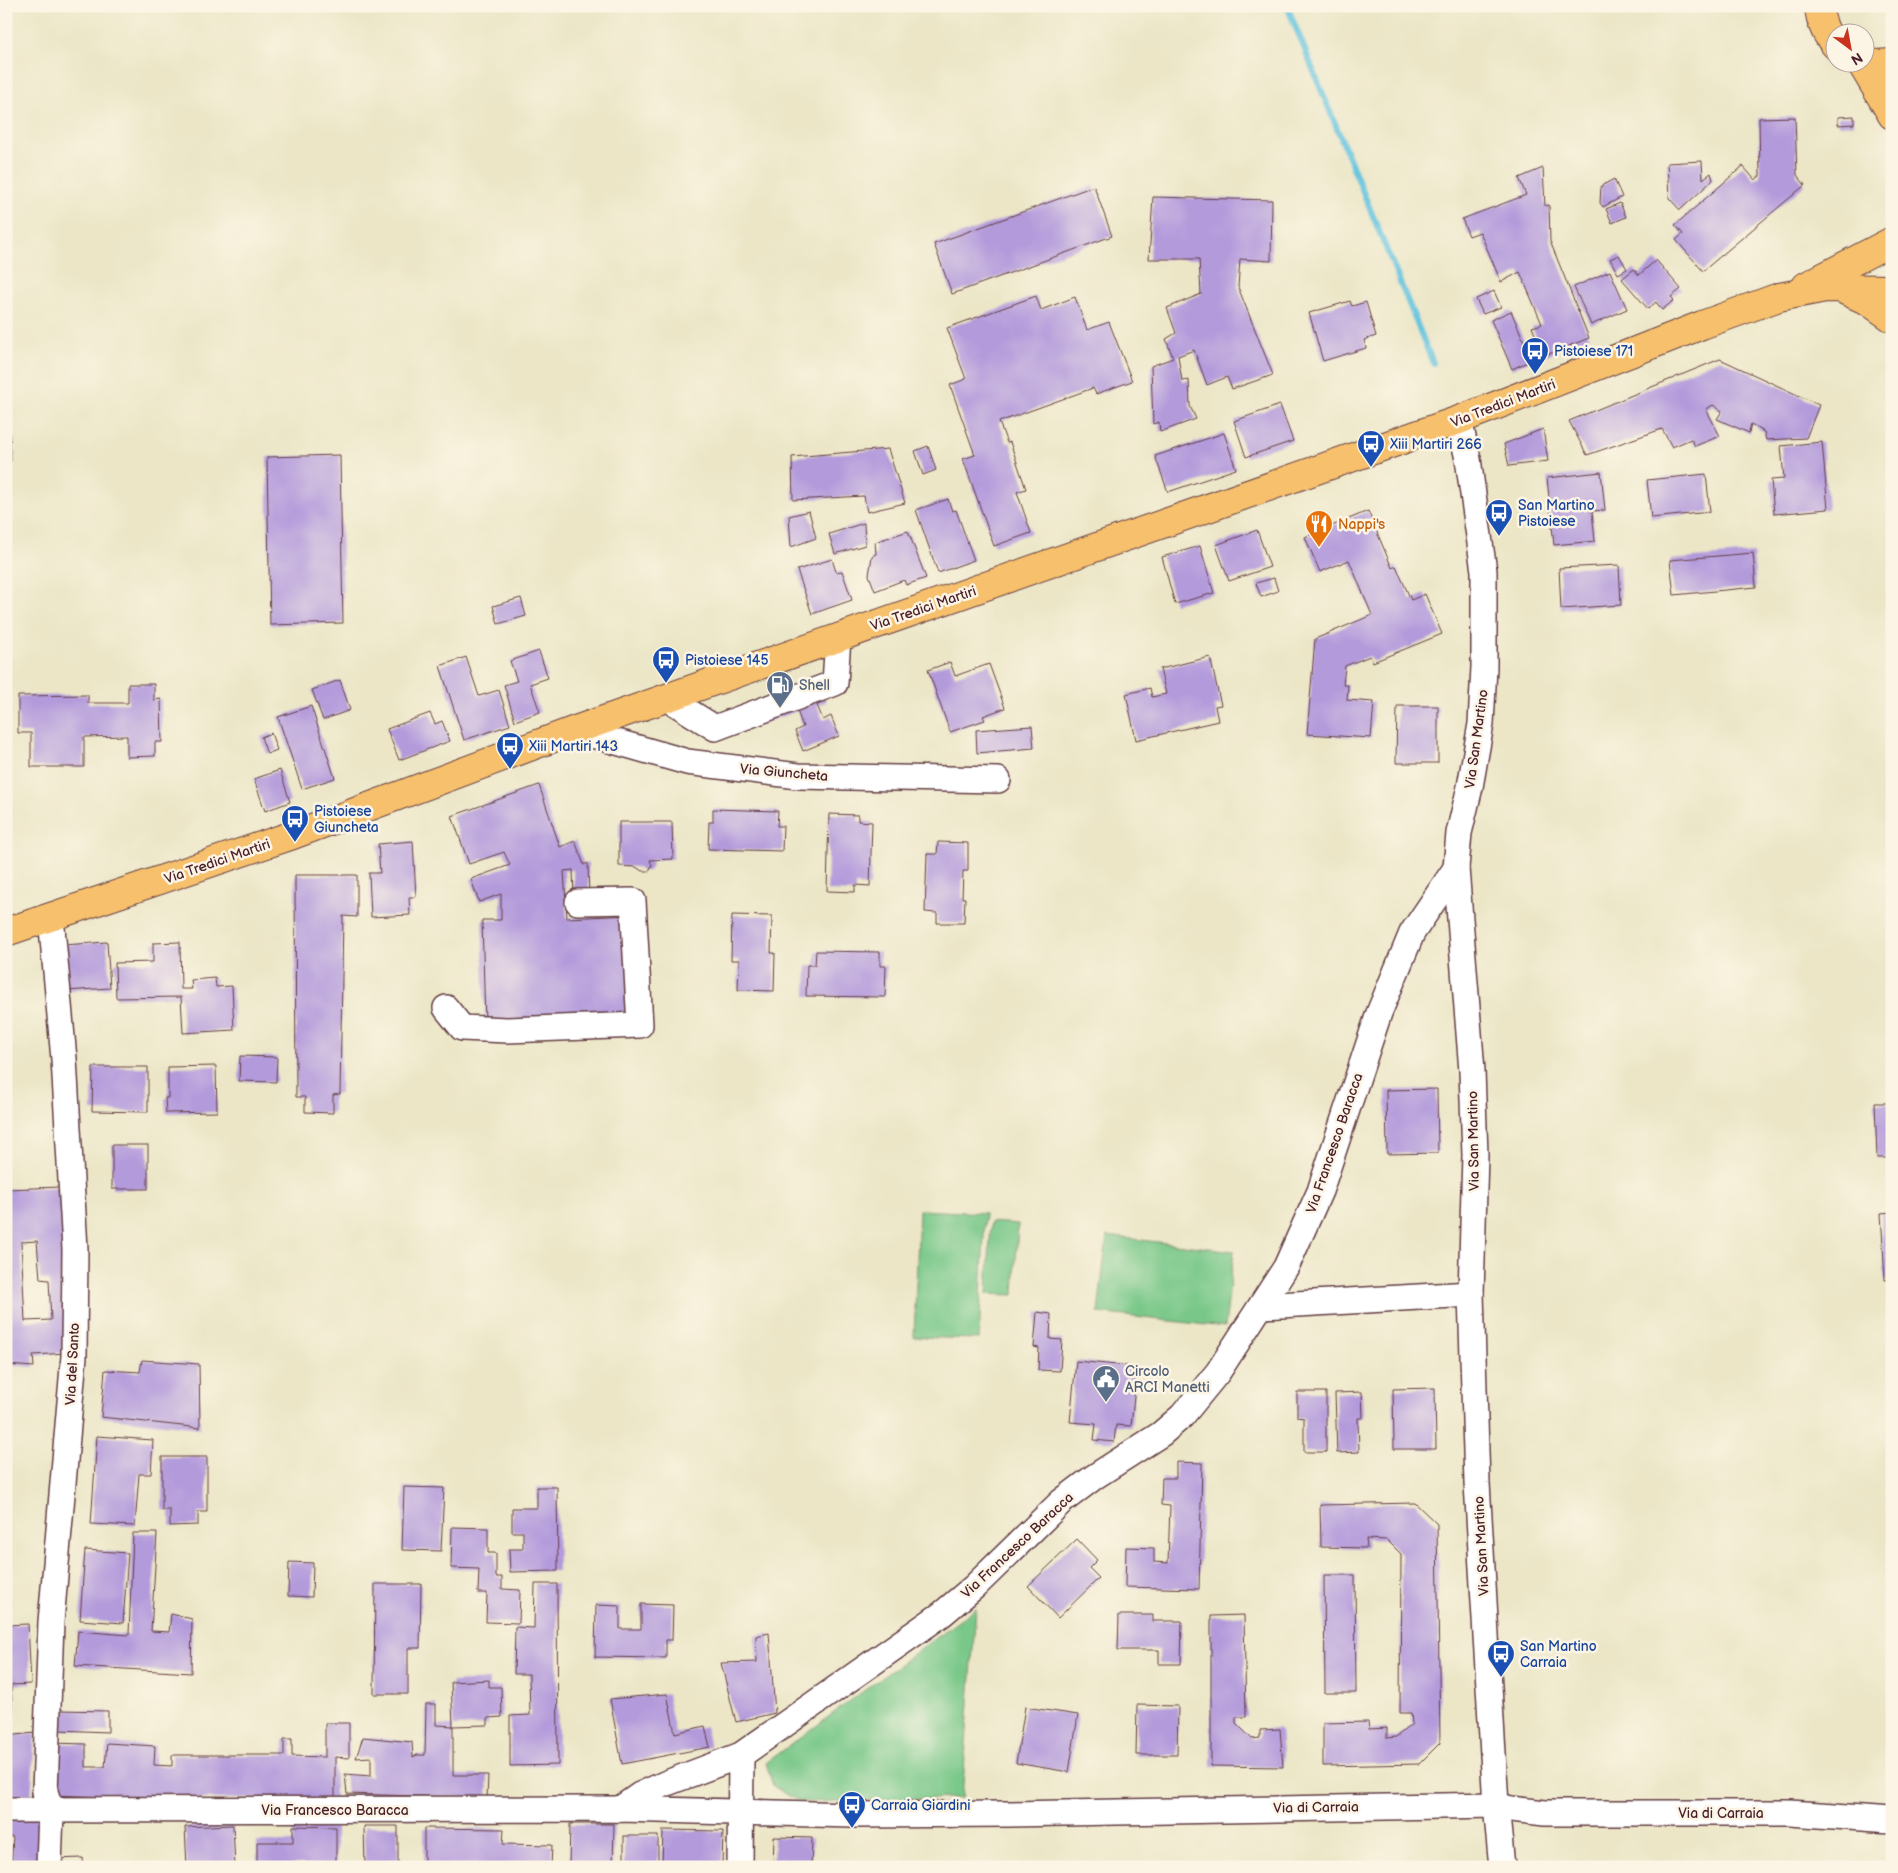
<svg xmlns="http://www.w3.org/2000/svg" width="1898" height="1873" viewBox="0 0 1898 1873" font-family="'Balsamiq Sans',sans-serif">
<rect width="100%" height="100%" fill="#fcf5e5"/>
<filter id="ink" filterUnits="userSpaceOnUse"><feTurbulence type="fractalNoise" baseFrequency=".02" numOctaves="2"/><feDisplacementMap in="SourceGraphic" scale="10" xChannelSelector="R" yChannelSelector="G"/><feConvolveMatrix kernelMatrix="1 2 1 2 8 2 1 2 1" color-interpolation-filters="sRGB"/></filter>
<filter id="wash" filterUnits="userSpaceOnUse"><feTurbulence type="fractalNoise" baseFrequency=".0096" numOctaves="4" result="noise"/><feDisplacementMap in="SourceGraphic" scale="20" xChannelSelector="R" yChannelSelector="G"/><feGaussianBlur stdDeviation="1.12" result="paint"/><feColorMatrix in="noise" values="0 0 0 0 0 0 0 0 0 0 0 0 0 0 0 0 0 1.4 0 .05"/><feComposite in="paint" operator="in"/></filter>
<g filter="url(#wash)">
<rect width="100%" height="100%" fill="#ece6c7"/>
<!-- green -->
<g fill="#79c889" stroke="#62745a">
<polygon points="919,1210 985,1213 979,1339 914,1337"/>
<polygon points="991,1222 1018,1224 1014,1295 987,1294"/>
<polygon points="1107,1236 1234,1251 1225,1327 1098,1313"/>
<polygon points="976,1608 962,1798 799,1802 773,1786 766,1763"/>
</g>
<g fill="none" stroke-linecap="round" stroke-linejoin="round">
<!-- stream -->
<polyline stroke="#60c3de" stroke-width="6" points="1287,6 1433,363"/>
</g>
<g id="blocks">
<!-- building -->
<g fill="#b29adb" fill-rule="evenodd">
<polygon points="1854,116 1854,124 1838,125 1838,117"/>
<polygon points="1795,117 1797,175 1805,185 1703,271 1676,240 1683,234 1675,225 1743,166 1755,180 1760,176 1759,118"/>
<polygon points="1702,161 1703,179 1711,173 1713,180 1680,210 1669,198 1667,163"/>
<polygon points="1543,168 1545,206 1549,205 1550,241 1589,338 1544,356 1532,327 1542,324 1520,272 1501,282 1480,232 1469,236 1462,219 1526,195 1519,178"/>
<polygon points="1614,179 1622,197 1603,207 1600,203 1601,186"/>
<polygon points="1094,186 1112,236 952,294 934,244"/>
<polygon points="1153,197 1272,200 1271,261 1240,259 1238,287 1273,375 1232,389 1227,377 1207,385 1194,350 1178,356 1182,381 1189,380 1190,406 1196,419 1160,432 1159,422 1153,424 1151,366 1173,358 1166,339 1176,333 1167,308 1201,294 1199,259 1149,259"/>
<polygon points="1620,203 1626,217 1612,223 1606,209"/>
<polygon points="1619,255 1627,269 1618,274 1610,259"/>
<polygon points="1656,260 1681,289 1671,297 1674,300 1662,310 1656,302 1648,309 1622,279 1634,269 1639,275"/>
<polygon points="1610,271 1627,309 1591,325 1574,287"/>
<polygon points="1494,291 1501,307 1483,314 1476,299"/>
<polygon points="1036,296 1041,310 1075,297 1087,330 1109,322 1132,381 1096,394 1093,388 999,422 1007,443 1010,442 1026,489 1017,492 1031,533 994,546 963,459 975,455 950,385 966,379 947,328"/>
<polygon points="1350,301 1352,306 1366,302 1376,336 1364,340 1366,348 1323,361 1309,313"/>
<polygon points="1511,311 1532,360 1512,369 1491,320"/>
<polygon points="1720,359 1819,405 1806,438 1766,440 1764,432 1751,424 1749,433 1717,419 1722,411 1713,405 1706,409 1720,436 1695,446 1691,439 1672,447 1662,429 1587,455 1569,421"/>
<polygon points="1280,405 1293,441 1246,457 1234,421"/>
<polygon points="1543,429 1548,461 1509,466 1504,444"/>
<polygon points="10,432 11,461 6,461 6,433"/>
<polygon points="1224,433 1236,469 1168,492 1155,456"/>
<polygon points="1822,442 1828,509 1774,514 1771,480 1784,479 1781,446"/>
<polygon points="928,446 936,470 923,475 915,451"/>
<polygon points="888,449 905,503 867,512 864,496 793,500 792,457"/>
<polygon points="340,455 343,623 270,625 267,457"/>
<polygon points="1601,472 1605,510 1592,511 1595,541 1554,545 1547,478"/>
<polygon points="1706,474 1710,512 1651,518 1647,480"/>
<polygon points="948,499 952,511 956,510 974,560 938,573 916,510"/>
<polygon points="809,511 816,538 791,547 789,516"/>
<polygon points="1368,511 1392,568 1396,566 1411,600 1425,594 1442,634 1373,662 1370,656 1345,666 1343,685 1348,685 1347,700 1374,702 1371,738 1307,734 1315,639 1372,615 1349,560 1320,572 1305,537"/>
<polygon points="864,523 865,545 835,554 829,534"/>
<polygon points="1257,530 1270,567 1229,581 1216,545"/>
<polygon points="908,531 926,578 906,585 904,580 875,591 869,575 872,556 876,554 875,542"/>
<polygon points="1200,546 1214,593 1175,604 1162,557"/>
<polygon points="1753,553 1756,587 1674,595 1670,560"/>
<polygon points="832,559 836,572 842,571 852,600 812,614 797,570"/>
<polygon points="1619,565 1621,605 1561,609 1559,568"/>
<polygon points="1274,578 1278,591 1261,597 1256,583"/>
<polygon points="521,598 526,616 498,624 493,606"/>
<polygon points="539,651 548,678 530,684 540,712 515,721 504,685 517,681 510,661"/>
<polygon points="466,657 479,696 499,690 510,725 464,740 440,666"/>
<polygon points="1210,657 1221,705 1215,706 1218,721 1136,740 1126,694 1150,688 1152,697 1166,694 1160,669"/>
<polygon points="950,662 955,676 989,664 1005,708 983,716 985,720 950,732 928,670"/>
<polygon points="817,679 826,702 817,705 823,720 831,716 839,736 803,751 795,731 803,727 797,711 736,733 728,712"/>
<polygon points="340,680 350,710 323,720 312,690"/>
<polygon points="128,684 154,684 154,700 161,699 162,742 155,742 155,756 127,757 127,736 84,737 84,767 31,767 31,733 18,733 18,696 88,695 88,703 128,703"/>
<polygon points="311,706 335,778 302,789 278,717"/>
<polygon points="1397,706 1438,706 1438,763 1396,763"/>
<polygon points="430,713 435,724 442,721 450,741 399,760 387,729"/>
<polygon points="1032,726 1034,748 977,753 976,730"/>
<polygon points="271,733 277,750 267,754 261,737"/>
<polygon points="280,770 290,802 265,811 254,779"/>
<polygon points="539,785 560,847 575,841 584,865 588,863 589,897 574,898 573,870 564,871 567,918 632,915 635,1017 485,1022 482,920 501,920 501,894 479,902 471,879 510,865 504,852 469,864 452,816"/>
<polygon points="713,809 778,811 777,826 783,826 782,851 708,849 709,822 713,822"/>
<polygon points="829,814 858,815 858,821 872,822 870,886 855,885 855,892 827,891"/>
<polygon points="619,822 672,822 673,859 650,860 652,865 649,871 642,871 636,867 619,866"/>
<polygon points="413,841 416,897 409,897 410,915 371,917 369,873 380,873 378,844"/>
<polygon points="938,842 968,843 968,871 963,871 962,898 965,898 964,923 937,923 937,913 925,912 927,854 937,854"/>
<polygon points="295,875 357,875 357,917 343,916 340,1094 333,1095 333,1113 305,1112 305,1097 296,1097"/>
<polygon points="732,915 772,916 771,953 775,953 774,991 738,990 739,960 731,960"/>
<polygon points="107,942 110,988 66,991 63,945"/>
<polygon points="180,942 181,989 192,989 191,980 215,978 216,987 232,986 234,1030 183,1033 181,997 116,998 115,963 153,962 153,943"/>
<polygon points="816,951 880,952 880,966 886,966 885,997 806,996 807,965 815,965"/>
<polygon points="240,1056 277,1057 276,1082 239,1081"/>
<polygon points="216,1066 217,1112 166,1113 165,1098 168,1098 168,1067"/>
<polygon points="93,1067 148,1067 148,1112 92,1111"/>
<polygon points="1437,1089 1438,1153 1387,1154 1386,1090"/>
<polygon points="1875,1103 1892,1103 1892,1158 1877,1158"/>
<rect x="112" y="1145" width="36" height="44"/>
<path d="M 61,1187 L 68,1353 L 33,1355 L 34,1367 L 6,1365 L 6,1189 ZM 37,1241 L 40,1279 L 49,1280 L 51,1320 L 25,1321 L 21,1242 Z"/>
<polygon points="1892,1212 1892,1279 1885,1280 1881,1213"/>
<polygon points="1037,1312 1051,1314 1050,1339 1062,1340 1060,1371 1038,1370 1039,1348 1034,1347"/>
<polygon points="142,1360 199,1364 200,1428 101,1417 105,1370 140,1372"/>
<polygon points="1076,1361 1137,1367 1131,1426 1116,1425 1114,1442 1094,1440 1096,1424 1070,1422"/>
<polygon points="1435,1388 1436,1449 1394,1449 1393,1389"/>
<polygon points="1297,1392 1326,1392 1326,1452 1304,1452 1304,1418 1297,1417"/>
<polygon points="1362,1392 1363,1418 1358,1418 1359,1452 1337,1453 1335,1393"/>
<polygon points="97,1436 153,1440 151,1474 139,1474 135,1526 91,1524"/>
<polygon points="162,1457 207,1457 207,1512 198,1512 198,1525 170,1526 170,1510 162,1510"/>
<polygon points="1176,1462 1202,1463 1199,1589 1125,1587 1126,1547 1154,1548 1154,1562 1168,1563 1170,1506 1161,1505 1162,1478 1176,1478"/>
<polygon points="404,1487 444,1488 441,1551 402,1550"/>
<polygon points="537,1487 557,1487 558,1571 510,1572 509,1549 523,1549 523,1532 512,1532 512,1508 537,1508"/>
<polygon points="1415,1503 1437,1524 1440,1743 1419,1764 1323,1766 1323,1723 1368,1722 1369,1729 1387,1728 1387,1738 1396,1737 1412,1724 1411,1713 1400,1713 1401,1554 1387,1540 1366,1539 1367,1548 1321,1547 1320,1505"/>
<polygon points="452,1527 488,1528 488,1553 496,1553 496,1577 502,1577 502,1589 520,1590 519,1623 486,1622 487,1593 478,1593 479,1569 451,1568"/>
<polygon points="133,1533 157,1533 151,1631 169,1632 171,1614 192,1619 191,1673 75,1666 78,1631 129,1635"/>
<polygon points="1077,1539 1097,1560 1089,1568 1099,1578 1058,1618 1028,1586"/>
<polygon points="85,1550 128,1553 123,1623 80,1620"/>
<polygon points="289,1562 313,1563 312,1597 288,1596"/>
<polygon points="1324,1575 1355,1575 1356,1693 1325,1693"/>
<polygon points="375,1584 421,1584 420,1648 408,1648 408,1694 374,1694"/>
<polygon points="535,1584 557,1584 558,1765 510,1766 510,1716 530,1715 529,1674 514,1674 515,1627 534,1628"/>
<polygon points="641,1604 673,1605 672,1640 666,1640 666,1658 595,1657 596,1605 620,1606 620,1629 641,1629"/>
<polygon points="1119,1615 1153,1615 1153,1621 1182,1621 1181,1664 1159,1664 1159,1650 1118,1650"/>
<polygon points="1244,1615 1246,1717 1236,1717 1236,1723 1252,1739 1260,1738 1260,1730 1280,1729 1283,1767 1211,1766 1211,1616"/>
<polygon points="28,1624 31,1684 11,1685 13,1714 6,1715 6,1625"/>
<polygon points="769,1633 775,1713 736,1722 721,1663 757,1662 756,1636"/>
<polygon points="489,1680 489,1687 501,1687 502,1717 488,1718 488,1725 453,1726 451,1682"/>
<polygon points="667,1694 675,1733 705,1726 710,1747 622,1764 610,1699"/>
<polygon points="426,1704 436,1704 436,1725 453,1726 453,1775 488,1775 487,1798 347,1794 345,1774 371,1776 371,1757 356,1758 363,1737 412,1742 413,1757 417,1755 425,1755"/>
<polygon points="1137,1705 1178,1706 1177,1755 1136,1755"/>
<polygon points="1025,1707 1078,1715 1069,1772 1016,1763"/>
<polygon points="59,1710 108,1711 108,1732 58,1730"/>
<polygon points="325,1723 349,1723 349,1758 335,1757 335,1799 172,1799 50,1795 52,1743 86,1744 86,1767 105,1767 107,1743 155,1746 154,1765 172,1766 172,1755 284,1755 284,1739 292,1739 292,1756 325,1757"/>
<polygon points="35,1733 31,1802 6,1804 6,1736"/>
<polygon points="48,1814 46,1867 11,1867 13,1837 6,1837 6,1815"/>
<polygon points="570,1824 614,1824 613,1867 569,1867"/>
<polygon points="233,1825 235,1867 187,1867 185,1827"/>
<polygon points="293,1826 336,1827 336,1865 293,1864 293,1867 257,1867 257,1842 293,1842"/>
<polygon points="364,1826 398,1826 398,1867 365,1867"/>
<polygon points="424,1828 504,1829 503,1844 552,1845 551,1867 424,1867"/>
<polygon points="663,1830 723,1831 722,1867 662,1867"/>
<rect x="624" y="1836" width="34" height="31"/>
<polygon points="774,1837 812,1838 811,1867 773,1867"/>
<polygon points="83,1858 84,1867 53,1867 53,1859"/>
</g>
</g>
</g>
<g filter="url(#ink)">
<use href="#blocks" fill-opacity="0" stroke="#623d42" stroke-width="1"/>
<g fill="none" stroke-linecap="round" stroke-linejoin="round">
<defs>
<g id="minor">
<polyline points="1459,420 1468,459 1484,571 1484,667 1481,724 1470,787 1459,833 1456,868 1472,1071 1475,1155 1471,1294 1477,1483 1496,1805 1502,1867"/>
<polyline points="667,698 715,728 835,683 838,638"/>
<polyline points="575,730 687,762 798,776 998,780"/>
<polyline points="446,1008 462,1028 507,1030 640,1025 633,901 578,902"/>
<polyline points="1262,1306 1471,1294"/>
<polyline points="620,1809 640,1795 667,1783 741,1755 942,1614 974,1587 1061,1502 1094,1477 1161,1434 1182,1416 1218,1372 1286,1267 1320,1191 1379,1013 1412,933 1456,868"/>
<polyline points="6,1810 620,1809 852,1815 1009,1814 1496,1805 1511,1809 1545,1813 1790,1813 1892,1820"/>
<polyline points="49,1867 51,1810 45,1792 51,1622 74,1356 75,1249 64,1059 51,917"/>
<polyline points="740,1867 741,1755"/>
</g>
<g id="major">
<path d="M 1819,6 C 1820,22 1826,35 1836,46"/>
<polyline points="1859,62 1875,64 1892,63"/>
<polyline points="1861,63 1892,115"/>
<polyline points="1806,286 1892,241"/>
<polyline points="1846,291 1868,301 1892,318"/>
<polyline points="6,932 293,835 575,730 1459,420 1702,325 1779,297 1826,288 1892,289"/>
</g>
</defs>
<!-- minor casing -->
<use href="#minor" stroke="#623d42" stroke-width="28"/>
<!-- major casing -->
<use href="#major" stroke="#623d42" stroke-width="30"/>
<!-- minor -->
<use href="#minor" stroke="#fff" stroke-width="25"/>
<!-- major -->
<use href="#major" stroke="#f7c06c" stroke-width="28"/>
</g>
</g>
<!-- icons -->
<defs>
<symbol id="bus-pin" viewBox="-11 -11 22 30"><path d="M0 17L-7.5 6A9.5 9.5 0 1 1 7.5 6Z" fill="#1a4fb4" stroke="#fcf5e5"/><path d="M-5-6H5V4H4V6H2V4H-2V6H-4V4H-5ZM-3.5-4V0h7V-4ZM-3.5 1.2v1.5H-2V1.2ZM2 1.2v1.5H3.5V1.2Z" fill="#fff"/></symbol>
<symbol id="restaurant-pin" viewBox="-11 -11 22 30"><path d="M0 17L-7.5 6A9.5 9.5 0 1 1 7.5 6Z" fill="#e8710a" stroke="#fcf5e5"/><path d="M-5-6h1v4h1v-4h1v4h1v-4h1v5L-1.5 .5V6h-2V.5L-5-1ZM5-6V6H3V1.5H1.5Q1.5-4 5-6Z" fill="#fff"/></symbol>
<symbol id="fuel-pin" viewBox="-11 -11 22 30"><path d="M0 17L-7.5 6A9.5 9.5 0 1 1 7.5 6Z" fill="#5c6f8a" stroke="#fcf5e5"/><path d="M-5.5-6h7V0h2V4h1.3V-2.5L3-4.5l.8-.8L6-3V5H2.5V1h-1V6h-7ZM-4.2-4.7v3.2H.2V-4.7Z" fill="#fff"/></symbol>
<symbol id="civic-pin" viewBox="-11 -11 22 30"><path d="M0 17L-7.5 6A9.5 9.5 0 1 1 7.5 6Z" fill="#5c6f8a" stroke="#fcf5e5"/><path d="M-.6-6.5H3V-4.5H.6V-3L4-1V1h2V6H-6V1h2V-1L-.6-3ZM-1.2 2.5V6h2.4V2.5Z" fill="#fff"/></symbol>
</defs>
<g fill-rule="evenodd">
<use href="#bus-pin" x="1519" y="335" width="32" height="43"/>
<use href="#bus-pin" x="1355" y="428" width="32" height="43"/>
<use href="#bus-pin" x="1483" y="497" width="32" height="43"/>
<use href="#restaurant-pin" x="1303" y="508" width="32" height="43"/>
<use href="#bus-pin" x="650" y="644" width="32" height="43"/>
<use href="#fuel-pin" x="764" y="669" width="32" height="43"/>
<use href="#bus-pin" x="494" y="730" width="32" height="43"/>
<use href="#bus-pin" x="279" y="803" width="32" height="43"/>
<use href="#civic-pin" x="1090" y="1363" width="32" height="43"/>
<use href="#bus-pin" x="1485" y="1638" width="32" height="43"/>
<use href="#bus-pin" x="836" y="1789" width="32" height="43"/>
</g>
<g text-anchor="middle" stroke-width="5" stroke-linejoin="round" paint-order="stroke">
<!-- transit labels -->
<g font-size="14" fill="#164399" stroke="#fcf5e5" text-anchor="start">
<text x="1554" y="356">Pistoiese 171</text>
<text x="1390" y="449">Xiii Martiri 266</text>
<text x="1518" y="510">San Martino<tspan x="1518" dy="16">Pistoiese</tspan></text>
<text x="685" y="665">Pistoiese 145</text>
<text x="529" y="751">Xiii Martiri 143</text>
<text x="314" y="816">Pistoiese<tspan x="314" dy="16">Giuncheta</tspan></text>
<text x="1520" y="1651">San Martino<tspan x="1520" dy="16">Carraia</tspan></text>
<text x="871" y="1810">Carraia Giardini</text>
</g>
<!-- street labels -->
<g font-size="14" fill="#4a1f2b" stroke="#fcf5e5">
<text transform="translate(1503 403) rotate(-21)" y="5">Via Tredici Martiri</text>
<text transform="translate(923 608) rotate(-19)" y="5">Via Tredici Martiri</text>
<text transform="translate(1476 739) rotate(-82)" y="5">Via San Martino</text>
<text transform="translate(784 772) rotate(5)" y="5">Via Giuncheta</text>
<text transform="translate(217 861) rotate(-19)" y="5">Via Tredici Martiri</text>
<text transform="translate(1473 1141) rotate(-91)" y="5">Via San Martino</text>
<text transform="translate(1334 1143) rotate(-71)" y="5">Via Francesco Baracca</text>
<text transform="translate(72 1364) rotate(-87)" y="5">Via del Santo</text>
<text transform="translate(1017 1545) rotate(-43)" y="5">Via Francesco Baracca</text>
<text transform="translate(1481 1546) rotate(-93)" y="5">Via San Martino</text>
<text transform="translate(1316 1807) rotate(-1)" y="5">Via di Carraia</text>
<text x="335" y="1815">Via Francesco Baracca</text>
<text x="1721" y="1818">Via di Carraia</text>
</g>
<!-- food labels -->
<g font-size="14" fill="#c56008" stroke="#fcf5e5" text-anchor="start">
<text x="1338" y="529">Nappi's</text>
</g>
<!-- service labels -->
<g font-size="14" fill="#4e5e75" stroke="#fcf5e5" text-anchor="start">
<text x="799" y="690">Shell</text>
<text x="1125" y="1376">Circolo<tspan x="1125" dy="16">ARCI Manetti</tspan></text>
</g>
</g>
<!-- margin -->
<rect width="1898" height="1873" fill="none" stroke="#fcf5e5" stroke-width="25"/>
<!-- north arrow -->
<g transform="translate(1850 48) rotate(148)"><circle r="24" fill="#fcf5e5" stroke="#b59f9b"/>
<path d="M0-4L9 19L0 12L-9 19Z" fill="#c8321e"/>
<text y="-8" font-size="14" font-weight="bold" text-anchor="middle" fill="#4a1f2b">N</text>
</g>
</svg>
